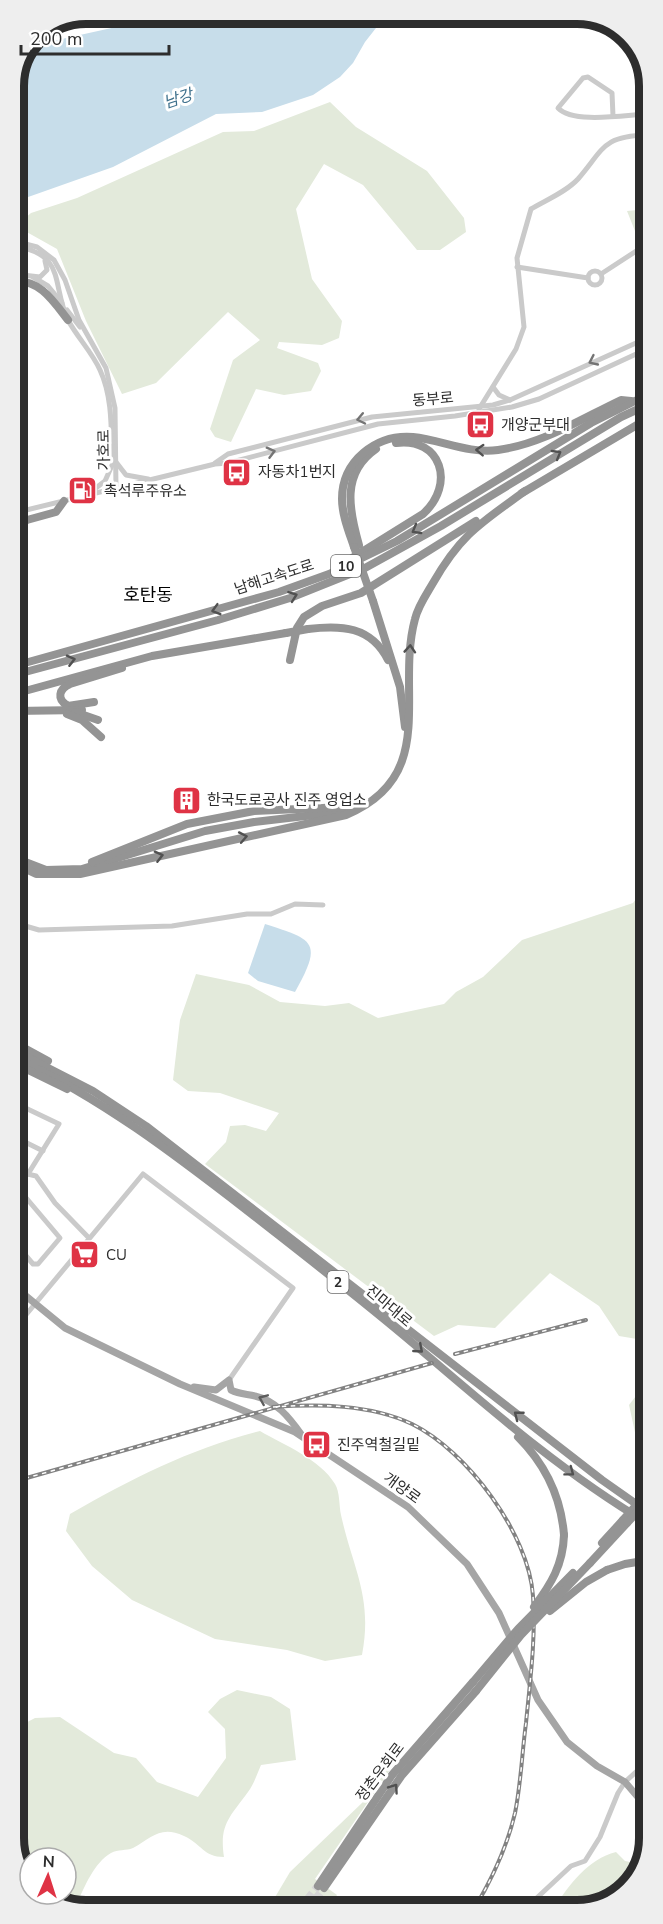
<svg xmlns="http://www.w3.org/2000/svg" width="663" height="1924" viewBox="0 0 663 1924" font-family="'Nunito Sans','Noto Sans KR',sans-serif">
<rect width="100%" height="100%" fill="#fff"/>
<!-- green -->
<g fill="#e3eadb">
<polygon points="330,102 356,127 427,171 464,218 466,232 440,250 417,250 363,185 324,164 296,209 312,279 342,321 339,338 322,345 279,342 277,348 318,363 321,371 311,391 284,395 256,389 231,442 215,437 210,429 233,360 260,340 228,312 156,383 122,394 86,321 57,249 16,226 31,213 77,198 223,132 254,131"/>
<polygon points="647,209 647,233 637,236 627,211"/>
<polygon points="648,882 646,1071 648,1073 649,1341 619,1336 599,1306 550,1273 495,1328 458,1325 434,1336 205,1164 226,1142 230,1126 245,1125 266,1131 279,1113 220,1093 188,1091 173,1080 180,1020 196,974 249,985 280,1002 325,1006 349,1003 378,1018 444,1004 456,992 483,977 522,940 633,903"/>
<polygon points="649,1379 649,1448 638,1446 629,1405"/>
<path d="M 260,1431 C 284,1445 320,1459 335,1484 C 340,1492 339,1506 341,1515 C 353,1569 373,1597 362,1655 L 325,1661 L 287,1650 L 215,1639 L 132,1600 L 92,1566 L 66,1531 L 70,1514 C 133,1478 190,1449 260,1431 Z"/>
<path d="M 237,1690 L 271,1697 L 290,1709 L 296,1760 L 261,1765 C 257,1774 254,1784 248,1792 C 230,1817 219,1824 224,1857 C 203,1857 202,1844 184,1836 C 160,1825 152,1838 133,1848 C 126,1851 118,1849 111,1853 C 94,1863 85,1886 77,1903 L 65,1904 L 41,1894 L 66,1894 L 66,1858 L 30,1858 L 30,1862 L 16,1836 L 16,1728 L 35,1718 L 60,1717 L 114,1753 L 136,1758 L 157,1782 L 198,1797 L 226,1758 L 225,1729 L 208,1712 L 220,1699 Z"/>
<polygon points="388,1761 394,1764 315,1879 337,1895 329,1909 268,1909 290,1872 363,1802 365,1788"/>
<polygon points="643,1832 649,1836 643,1857 637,1846"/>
<path d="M 616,1852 L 625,1861 L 641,1864 L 635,1882 L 596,1908 L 554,1908 C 569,1885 588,1859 616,1852 Z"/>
</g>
<!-- water -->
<g fill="#c7ddea">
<polygon points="175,14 387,14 365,42 353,63 340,77 313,95 262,112 216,114 113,167 14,202 14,81 30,46"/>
<path d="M 265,924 C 316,940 322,943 295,992 L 258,981 L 248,973 Z"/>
</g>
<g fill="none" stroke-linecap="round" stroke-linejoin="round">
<!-- highway-tunnel -->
<g stroke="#d5d5d5" stroke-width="8" stroke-dasharray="8 4" stroke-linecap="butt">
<polyline points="300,1909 318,1886"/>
<polyline points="308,1909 324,1888"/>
</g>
<!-- minor -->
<g stroke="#cacaca" stroke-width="5">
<polyline points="647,76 647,123"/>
<path d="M 613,116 L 612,93 L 588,77 L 583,78 L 558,108 C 573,124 625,115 647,114"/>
<polyline points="14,241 37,247 54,260 65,280 79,320 106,368 115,408 116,489"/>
<path d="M 14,246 C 67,254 51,284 68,320 C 77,337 92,352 100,370 C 113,398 111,431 112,461"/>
<polyline points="517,267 588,278"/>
<circle cx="595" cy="278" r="7"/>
<polyline points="14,274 40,277 47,270 45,261"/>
<polyline points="601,274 647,244"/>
<polyline points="33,277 48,286 62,303"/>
<polyline points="67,310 80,327"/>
<polyline points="493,387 499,395 510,400"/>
<path d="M 479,409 L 516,349 L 524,327 L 517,258 L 531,209 C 546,200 566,192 578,179 C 604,149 602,136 647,135"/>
<polyline points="116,462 126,475 148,479"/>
<polyline points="215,463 228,454 372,417 493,405 510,400 647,338"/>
<polyline points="88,494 105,481 113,463"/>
<polyline points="14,513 215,464 228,463 378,424 455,416 512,407 539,399 647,349"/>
<polyline points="15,923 39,930 172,926 247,914 271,914 295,904 323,905"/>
<polyline points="15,1103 59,1124 28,1174"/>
<polyline points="15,1137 43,1151"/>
<polyline points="15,1171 36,1176 55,1203 88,1237"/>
<polyline points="15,1192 22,1193 60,1238 38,1264 33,1264 15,1243"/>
<polyline points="15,1328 143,1174 293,1288 229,1380"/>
<polyline points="526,1908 571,1866 585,1861 600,1837 618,1793 625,1782 649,1760"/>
</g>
<!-- major -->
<g stroke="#a5a5a5" stroke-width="7">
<polyline points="15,1287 65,1328 180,1384 295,1432 408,1507 467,1564 499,1613 538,1700 567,1742 597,1766 625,1782 649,1810"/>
<path d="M 194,1387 L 216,1390 L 229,1380 L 231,1390 C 239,1394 247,1394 255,1396 C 276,1401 289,1417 301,1434"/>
</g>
<!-- highway -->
<g stroke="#949494" stroke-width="8">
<path d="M 14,281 C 40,279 54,302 68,320"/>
<polyline points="522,493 647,419"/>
<polyline points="14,529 27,520 56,512 64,501"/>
<path d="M 359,545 C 349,510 341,473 376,449"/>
<path d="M 354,547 C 349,532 342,515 342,499 C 342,461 376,434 413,437 C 442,440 468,454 498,450 C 542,444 581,419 621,400 L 631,401"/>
<path d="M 341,565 L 423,514 C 456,484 441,437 396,443"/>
<polyline points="373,601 400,687 405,727"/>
<path d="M 308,629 C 341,625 371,626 388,660"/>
<polyline points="290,660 297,628 304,617 322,606 361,593 476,521"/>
<polyline points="14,666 279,592 329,574 397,541 591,423 647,395"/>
<polyline points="14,675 218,620 290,598 365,568 441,526 621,417 647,405"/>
<polyline points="14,694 152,656 286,633"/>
<path d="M 94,702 L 68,706 C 56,699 59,689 70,684 L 122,668"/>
<polyline points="14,711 82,710"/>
<polyline points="75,712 98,720"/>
<polyline points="67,714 82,720 101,737"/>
<polyline points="15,858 46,870 82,869 205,831 254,822 331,813 357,805"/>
<polyline points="92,862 187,824 254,811 344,807"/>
<path d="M 15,864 L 36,874 L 80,874 L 346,815 C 440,776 395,692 415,619 C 418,606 426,595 433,583 C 461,534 481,523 525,491"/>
<polyline points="15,1043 48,1061"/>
<polyline points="15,1051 93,1091 146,1126 602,1480 649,1513"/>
<path d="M 15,1058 C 101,1098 174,1154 249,1212 C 305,1256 361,1299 415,1345 C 490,1409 564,1474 649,1524"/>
<polyline points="24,1068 67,1089"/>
<path d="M 518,1437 C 545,1464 561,1497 564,1535"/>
<polyline points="641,1500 649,1492"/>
<polyline points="602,1543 623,1520"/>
<polyline points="590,1563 627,1523"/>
<polyline points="607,1570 625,1564 649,1560"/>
<polyline points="318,1886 392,1775 473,1682"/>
<polyline points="324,1888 402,1775 476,1691"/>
</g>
<defs>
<g id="rail">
<polyline points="455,1354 586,1320"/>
<path d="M 273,1407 C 318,1404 370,1404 412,1424 C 467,1451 529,1534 533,1596 C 536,1637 530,1682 526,1723 C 522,1752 521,1784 515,1813 C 507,1847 492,1879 474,1909"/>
<polyline points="16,1481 432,1363"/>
</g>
</defs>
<!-- rail casing -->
<use href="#rail" stroke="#828282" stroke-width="4"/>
<!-- rail -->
<use href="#rail" stroke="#fff" stroke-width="1.5" stroke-dasharray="4.5" stroke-linecap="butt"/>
<!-- highway-bridge -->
<g stroke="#949494" stroke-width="8">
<polyline points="354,547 373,601"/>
<polyline points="286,633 308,629"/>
<polyline points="623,1520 641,1500"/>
<polyline points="627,1523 645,1504"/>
<path d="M 534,1607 C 551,1584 563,1565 564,1535"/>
<polyline points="550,1611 586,1582 607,1570"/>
<polyline points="473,1682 518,1629 573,1573"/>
<polyline points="476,1691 521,1635 590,1563"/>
</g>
</g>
<!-- one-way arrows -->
<defs><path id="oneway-chevron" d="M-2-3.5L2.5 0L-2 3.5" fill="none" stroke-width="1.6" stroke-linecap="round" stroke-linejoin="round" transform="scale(1.5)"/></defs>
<g stroke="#747474">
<use href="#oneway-chevron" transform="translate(593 361) rotate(155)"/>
<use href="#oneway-chevron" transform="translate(361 419) rotate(168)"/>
<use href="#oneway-chevron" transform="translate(271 452) rotate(-15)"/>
</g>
<g stroke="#515151">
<use href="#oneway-chevron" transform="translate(480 450) rotate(-177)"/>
<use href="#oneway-chevron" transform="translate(557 454) rotate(-30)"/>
<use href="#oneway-chevron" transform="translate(416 530) rotate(150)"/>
<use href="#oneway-chevron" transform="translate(293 596) rotate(-20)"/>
<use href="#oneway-chevron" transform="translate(216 610) rotate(164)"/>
<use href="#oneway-chevron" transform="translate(410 649) rotate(-86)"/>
<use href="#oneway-chevron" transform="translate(71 660) rotate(-14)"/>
<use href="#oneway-chevron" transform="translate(243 837) rotate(-11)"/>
<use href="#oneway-chevron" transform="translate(159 856) rotate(-14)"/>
<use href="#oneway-chevron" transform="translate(419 1349) rotate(41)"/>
<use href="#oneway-chevron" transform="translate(518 1415) rotate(-142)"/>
<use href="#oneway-chevron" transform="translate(570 1472) rotate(37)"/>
<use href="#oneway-chevron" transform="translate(394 1788) rotate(-55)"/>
</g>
<use stroke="#5d5d5d" href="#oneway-chevron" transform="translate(263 1399) rotate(-157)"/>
<!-- icons -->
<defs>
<symbol id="bus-square" viewBox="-11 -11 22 22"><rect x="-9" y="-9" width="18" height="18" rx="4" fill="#df3345" stroke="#fff"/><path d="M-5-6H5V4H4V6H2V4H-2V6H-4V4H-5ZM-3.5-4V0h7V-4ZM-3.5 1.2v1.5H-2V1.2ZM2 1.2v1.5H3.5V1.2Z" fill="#fff"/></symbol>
<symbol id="fuel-square" viewBox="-11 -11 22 22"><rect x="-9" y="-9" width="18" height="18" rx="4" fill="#df3345" stroke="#fff"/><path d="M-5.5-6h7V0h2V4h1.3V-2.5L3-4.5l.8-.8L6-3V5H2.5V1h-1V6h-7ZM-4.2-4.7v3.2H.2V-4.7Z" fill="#fff"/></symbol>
<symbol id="building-square" viewBox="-11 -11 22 22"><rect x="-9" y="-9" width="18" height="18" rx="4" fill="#df3345" stroke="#fff"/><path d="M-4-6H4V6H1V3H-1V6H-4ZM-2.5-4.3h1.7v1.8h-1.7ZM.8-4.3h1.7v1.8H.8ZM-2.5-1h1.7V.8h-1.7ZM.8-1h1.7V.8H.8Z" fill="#fff"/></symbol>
<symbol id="supermarket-square" viewBox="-11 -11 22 22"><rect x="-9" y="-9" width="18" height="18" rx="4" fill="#df3345" stroke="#fff"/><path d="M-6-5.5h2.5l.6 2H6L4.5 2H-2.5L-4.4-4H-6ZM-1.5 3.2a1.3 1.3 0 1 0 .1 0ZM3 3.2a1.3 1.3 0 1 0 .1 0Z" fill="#fff"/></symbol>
</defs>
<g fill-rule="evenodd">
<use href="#bus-square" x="464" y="408" width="33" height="33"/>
<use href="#bus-square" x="220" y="456" width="33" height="33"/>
<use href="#fuel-square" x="66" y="474" width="33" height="33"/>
<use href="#building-square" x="170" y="784" width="33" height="33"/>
<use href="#supermarket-square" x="68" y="1238" width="33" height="33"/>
<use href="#bus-square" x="300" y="1428" width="33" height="33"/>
</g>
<g text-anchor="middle" stroke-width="6" stroke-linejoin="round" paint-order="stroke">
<!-- shield labels -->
<g fill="#fff" stroke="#6c6c6c" stroke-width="1.5">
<rect x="331" y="555" width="30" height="22" rx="4.5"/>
<rect x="327.5" y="1271" width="21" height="22" rx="4.5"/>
</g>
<g font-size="14" font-weight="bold" fill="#2d2d2d">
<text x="346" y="571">10</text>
<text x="338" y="1287">2</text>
</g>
<!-- street labels -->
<g font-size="15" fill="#2d2d2d" stroke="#fff">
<text transform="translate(433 399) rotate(-5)" y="5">동부로</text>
<text transform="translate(104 450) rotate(-91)" y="5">가호로</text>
<text transform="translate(274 577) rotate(-18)" y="5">남해고속도로</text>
<text transform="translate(389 1306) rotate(40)" y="5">진마대로</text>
<text transform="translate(402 1488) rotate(36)" y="5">개양로</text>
<text transform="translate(380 1772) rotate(-53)" y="5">정촌우회로</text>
</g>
<!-- poi labels -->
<g font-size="15" fill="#2d2d2d" stroke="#fff" text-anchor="start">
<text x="501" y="430">개양군부대</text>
<text x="258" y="477">자동차1번지</text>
<text x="104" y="496">촉석루주유소</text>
<text x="207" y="805">한국도로공사 진주 영업소</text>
<text x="106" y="1260">CU</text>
<text x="337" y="1450">진주역철길밑</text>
</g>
<!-- water labels -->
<g font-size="16" font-style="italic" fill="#3e708c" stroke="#fff">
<text transform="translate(178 98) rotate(-18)" y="6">남강</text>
</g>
<!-- quarter labels -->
<g font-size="18" fill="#000" stroke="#fff">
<text x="148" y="601">호탄동</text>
</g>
</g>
<!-- crop -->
<path d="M0 0H663V1924H0ZM86 24H577A62 62 0 0 1 639 86V1838A62 62 0 0 1 577 1900H86A62 62 0 0 1 24 1838V86A62 62 0 0 1 86 24Z" fill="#eee" fill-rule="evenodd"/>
<path fill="none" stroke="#2d2d2d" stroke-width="8" d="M86 24H577A62 62 0 0 1 639 86V1838A62 62 0 0 1 577 1900H86A62 62 0 0 1 24 1838V86A62 62 0 0 1 86 24Z"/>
<!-- north arrow -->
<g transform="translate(48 1876) rotate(3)"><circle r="28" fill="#ffffff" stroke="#ababab" stroke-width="1.5"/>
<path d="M0-4.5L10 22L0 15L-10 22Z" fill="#df3345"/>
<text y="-9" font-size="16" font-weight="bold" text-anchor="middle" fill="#2d2d2d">N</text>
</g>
<!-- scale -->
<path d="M21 45v9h148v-9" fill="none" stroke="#2d2d2d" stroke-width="3"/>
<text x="30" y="45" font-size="18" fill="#2d2d2d" stroke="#ffffff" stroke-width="4.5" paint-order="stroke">200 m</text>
</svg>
